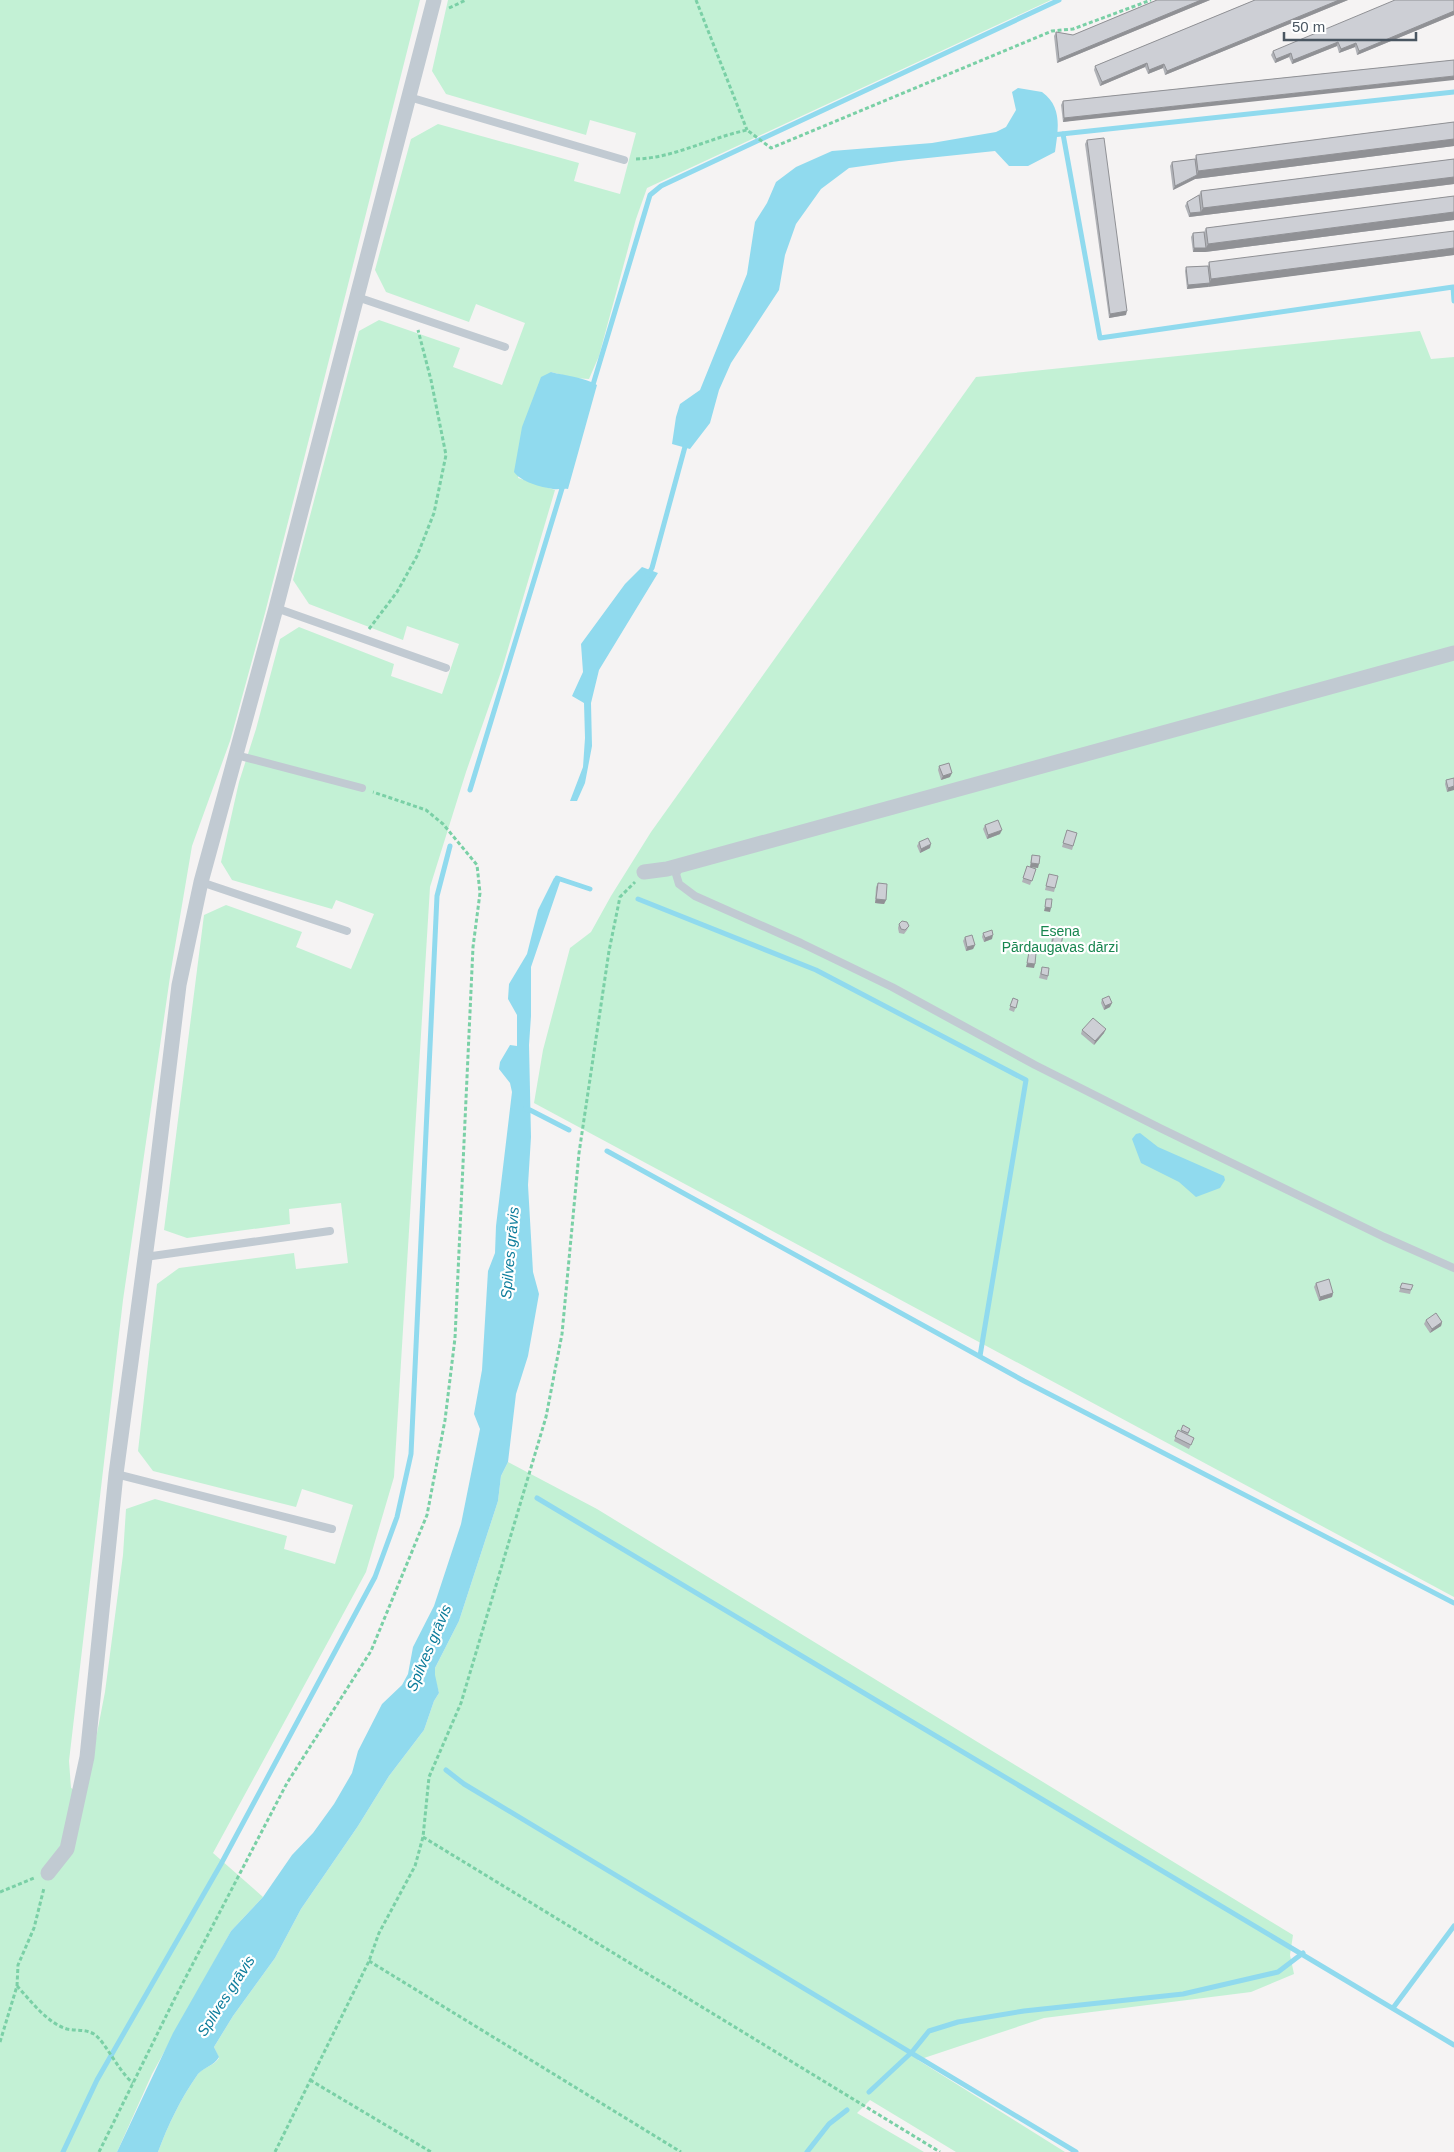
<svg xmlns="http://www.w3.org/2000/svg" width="1454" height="2152" viewBox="0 0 1454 2152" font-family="Helvetica,sans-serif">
<rect width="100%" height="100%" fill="#f5f3f3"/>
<!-- green -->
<g fill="#c3f1d5">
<polygon points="0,0 420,0 265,613 230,741 192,846 171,970 123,1300 69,1761 71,1788 85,1795 105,1692 123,1555 126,1509 155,1499 287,1536 284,1549 335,1564 353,1505 302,1489 296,1507 153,1471 138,1451 157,1284 179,1268 294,1253 296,1269 348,1263 341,1203 289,1209 290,1224 187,1238 164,1230 204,915 226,905 302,932 296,947 351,969 374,914 336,900 332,909 232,880 221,862 239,782 256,729 280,639 299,627 394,664 391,676 442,694 459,644 407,626 403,640 309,604 293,580 359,331 379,320 460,348 453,367 502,385 525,323 476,304 469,322 386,292 375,270 411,139 438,124 579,163 574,181 620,194 636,133 590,120 586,135 446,94 432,71 448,0 1051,0 647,188 636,219 599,356 589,379 574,378 551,372 518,478 555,490 502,669 466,772 430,887 394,1477 366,1572 213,1853 263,1897 231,1931 152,2074 117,2152 0,2152"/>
<polygon points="1420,331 1431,359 1454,357 1454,1597 534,1103 543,1050 570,948 591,932 611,896 651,832 976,377"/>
<path d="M 508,1462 L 597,1509 L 1293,1935 L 1290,1955 L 1294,1974 L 1251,1992 L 1044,2018 L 918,2060 L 1065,2152 L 956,2152 L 870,2100 L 857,2113 L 924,2152 L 158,2152 C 168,2125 181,2098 198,2074 C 203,2067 214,2066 219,2058 L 214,2047 L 233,2016 L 275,1958 L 301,1909 L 358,1826 L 389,1776 L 424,1730 L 434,1701 L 439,1693 L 434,1675 L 435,1668 L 459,1621 L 498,1501 L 501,1476 Z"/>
</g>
<!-- water -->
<g fill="#90daee">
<path d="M 1018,88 L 1042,92 C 1063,107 1058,130 1055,152 L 1028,166 L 1009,166 L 995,151 L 899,161 L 849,168 L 821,189 L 796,224 L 785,255 L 779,290 L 731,363 L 719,390 L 710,423 L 690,449 L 672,444 L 676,417 L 680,404 L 700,390 L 747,274 L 755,222 L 767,203 L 776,182 L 796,167 L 832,151 L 932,143 L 996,132 L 1006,127 L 1016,110 L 1012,92 Z"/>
<path d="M 551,372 C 566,376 584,377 597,385 L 568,489 C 563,488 558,490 553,489 C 541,487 521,482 514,472 L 522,427 L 541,377 Z"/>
<polygon points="642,567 658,573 599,670 591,703 592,746 585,783 577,801 570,801 583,767 585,738 584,703 572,696 583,672 581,644 625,584"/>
<path d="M 554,878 L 561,879 L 531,967 L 531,1016 L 529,1045 L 531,1137 L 528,1185 L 533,1272 L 539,1294 L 528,1356 L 516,1394 L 508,1462 L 501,1476 L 498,1501 L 459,1621 L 435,1668 L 435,1675 L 439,1693 L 434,1701 L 424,1730 L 389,1776 L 358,1826 L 301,1909 L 275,1958 L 233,2016 L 214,2047 L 219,2057 C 214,2066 204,2067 198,2074 C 181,2098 168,2125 158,2152 L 117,2152 L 173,2033 L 231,1931 L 263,1897 L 292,1855 L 313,1833 L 334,1804 L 352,1773 L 358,1751 L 382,1704 L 402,1685 L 408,1674 L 413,1647 L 434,1606 L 461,1524 L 480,1429 L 474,1414 L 482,1370 L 488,1271 L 495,1253 L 496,1226 L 512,1092 L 510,1083 L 499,1069 L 500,1062 L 510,1045 L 517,1046 L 517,1015 L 508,999 L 509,984 L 527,954 L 538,910 Z"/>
<polygon points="1140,1133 1158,1147 1224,1176 1225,1180 1220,1188 1196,1197 1179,1182 1141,1163 1132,1139 1136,1134"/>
</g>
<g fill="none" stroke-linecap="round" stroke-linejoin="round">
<!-- stream -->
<g stroke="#90daee" stroke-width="5">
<polyline points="1063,134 1100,338 1453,287 1454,301"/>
<polyline points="1052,135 1454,92"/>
<polyline points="592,388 650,195 661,186 1059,0"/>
<polyline points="647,576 652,568 686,443"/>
<polyline points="470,790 564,482"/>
<polyline points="556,881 557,878 590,889"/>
<polyline points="638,899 816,970 1026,1080 980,1356"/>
<polyline points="525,1109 530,1110 569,1130"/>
<polyline points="607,1151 1024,1381 1454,1603"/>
<polyline points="537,1498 1454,2045"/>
<polyline points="446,1770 464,1784 1076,2152"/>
<polyline points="1393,2008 1454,1926"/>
<polyline points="869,2092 912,2052 929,2031 958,2022 1024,2011 1183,1994 1278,1972 1303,1953"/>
<polyline points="63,2152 97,2080 221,1864 375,1577 397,1517 411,1454 437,896 450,846"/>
<polyline points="807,2152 829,2124 847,2110"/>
</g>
<!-- path -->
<g stroke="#7ad0a6" stroke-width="3" stroke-dasharray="4 2.5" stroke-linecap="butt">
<polyline points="696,0 747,130"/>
<polyline points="449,8 466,0"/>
<path d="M 636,159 C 674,158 709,138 747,130 L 771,148 L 1052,31 L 1073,29 L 1151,0"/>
<polyline points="369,629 397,592 417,556 434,513 446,455 431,380 418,330"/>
<polyline points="423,1837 940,2152"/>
<polyline points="0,1892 34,1878"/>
<polyline points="369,1961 681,2152"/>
<path d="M 17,1986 C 31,2001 47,2023 67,2029 C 77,2031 85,2029 94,2034 C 105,2041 118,2071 133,2083"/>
<polyline points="0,2042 17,1986 18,1965 34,1928 44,1888"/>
<polyline points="310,2080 431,2152"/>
<polyline points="99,2152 175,1998 287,1783 371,1651 427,1515 445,1420 455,1338 473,947 480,893 477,865 443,824 426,810 373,792"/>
<polyline points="275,2152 369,1961 379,1933 415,1866 423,1837 429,1777 461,1703 546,1417 562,1334 579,1153 609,951 620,897 635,882"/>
</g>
<!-- lane -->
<g stroke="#c1cad2" stroke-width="8">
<polyline points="409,97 624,160"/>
<polyline points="357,297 505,347"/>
<polyline points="276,608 446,668"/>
<polyline points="236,755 362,788"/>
<polyline points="680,867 676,874 679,884 695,896 801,943 892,987 1035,1065 1160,1128 1384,1237 1454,1268"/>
<polyline points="201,882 347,931"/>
<polyline points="145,1257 330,1231"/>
<polyline points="116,1474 332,1529"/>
</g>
<!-- street -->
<g stroke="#c1cad2" stroke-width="15">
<polyline points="644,872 667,869 1454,653"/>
<polyline points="48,1873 67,1849 87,1757 116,1474 154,1191 179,985 201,882 276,608 434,0"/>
</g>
</g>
<!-- wall -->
<g fill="#b0b2b7">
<polygon points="1157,0 1210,0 1057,63 1054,36 1056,32 1073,35"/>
<polygon points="1255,0 1348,0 1165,75 1163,68 1148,74 1145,67 1100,86 1094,70 1095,66"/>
<polygon points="1454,0 1454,15 1357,55 1355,47 1339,53 1337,46 1292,64 1289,57 1275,63 1271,55 1273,51"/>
<polygon points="1454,60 1063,122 1061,105 1063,101"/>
<polygon points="1454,122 1454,146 1195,179 1173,190 1170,166 1172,162 1195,159 1196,155"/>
<polygon points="1087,140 1126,315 1109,318 1085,144"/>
<polygon points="1454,159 1454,184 1189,217 1185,206 1187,202 1199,195 1201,191"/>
<polygon points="1454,196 1454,220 1205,252 1193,252 1191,237 1193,233 1204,232 1206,228"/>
<polygon points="1454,255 1187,289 1185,271 1186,267 1208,266 1209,262"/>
<polygon points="939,766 950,777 941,780 938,770"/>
<polygon points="1454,778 1447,792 1445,784 1446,780"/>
<polygon points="985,825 1000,834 987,839 983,829"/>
<polygon points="1067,830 1077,833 1072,850 1062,847"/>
<polygon points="919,842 930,848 920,853 917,846"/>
<polygon points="1032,855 1038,868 1030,867 1036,869 1030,885 1022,882 1027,866 1030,867 1031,859"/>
<polygon points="1049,874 1055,888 1054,892 1045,890"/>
<polygon points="878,883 886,900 884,904 875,903 876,887"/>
<polygon points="899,924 909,926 907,930 904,934 899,933 898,928"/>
<polygon points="1054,932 1061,947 1060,951 1050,950 1052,936"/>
<polygon points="983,933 992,939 984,942 982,937"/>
<polygon points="965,937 975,945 973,949 966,951 963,941"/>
<polygon points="1042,967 1048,976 1047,980 1039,978"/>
<polygon points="1013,998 1018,1000 1014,1012 1009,1010"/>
<polygon points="1102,999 1110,1007 1104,1010 1101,1003"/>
<polygon points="1082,1030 1104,1033 1094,1045 1081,1034"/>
<polygon points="1316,1283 1333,1293 1332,1297 1319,1301 1314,1287"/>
<polygon points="1402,1283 1411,1290 1410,1294 1399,1292"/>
<polygon points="1426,1320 1442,1322 1441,1326 1430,1333 1424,1324"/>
<polygon points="1183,1425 1190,1429 1188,1435 1194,1438 1189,1449 1174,1441 1178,1430 1181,1431"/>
</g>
<!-- shaded-wall -->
<g fill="#909195">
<polygon points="1201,0 1210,0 1057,63 1059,59"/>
<polygon points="1339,0 1348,0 1165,75 1167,71"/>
<polygon points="1454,11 1454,15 1357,55 1359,51"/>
<polygon points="1338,42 1337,46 1292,64 1293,60"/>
<polygon points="1356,43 1355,47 1339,53 1341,49"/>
<polygon points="1291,53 1289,57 1275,63 1276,59"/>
<polygon points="1147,63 1145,67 1100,86 1102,82"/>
<polygon points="1164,64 1163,68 1148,74 1149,70"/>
<polygon points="1454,76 1454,80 1063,122 1064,118"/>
<polygon points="1454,139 1454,146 1195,179 1173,190 1175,186 1197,175 1198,171"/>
<polygon points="1454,177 1454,184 1189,217 1190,213 1201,212 1203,208"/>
<polygon points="1454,212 1454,220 1205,252 1193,252 1194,248 1206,248 1208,244"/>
<polygon points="1454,248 1454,255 1208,287 1211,279"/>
<polygon points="1210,283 1208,287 1187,289 1188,285"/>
<polygon points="1127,311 1126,315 1109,318 1110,314"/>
<polygon points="952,773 950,777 941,780 943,776"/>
<polygon points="1454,786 1454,790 1447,792 1448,788"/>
<polygon points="1002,830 1000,834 987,839 988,835"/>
<polygon points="931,844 930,848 920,853 921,849"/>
<polygon points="1031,863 1039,864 1038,868 1030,867"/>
<polygon points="876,899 886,900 884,904 875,903"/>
<polygon points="1045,907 1051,908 1050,912 1044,911"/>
<polygon points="993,935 992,939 984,942 985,938"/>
<polygon points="975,945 973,949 966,951 967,947"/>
<polygon points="1052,946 1061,947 1060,951 1050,950"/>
<polygon points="1027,963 1035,964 1034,968 1026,967"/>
<polygon points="1112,1003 1110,1007 1104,1010 1105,1006"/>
<polygon points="1106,1029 1104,1033 1094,1045 1095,1041"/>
<polygon points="1333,1293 1332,1297 1319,1301 1320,1297"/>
<polygon points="1442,1322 1441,1326 1430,1333 1432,1329"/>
</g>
<!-- building -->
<g fill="#cdcfd5" stroke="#909195">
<polygon points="1157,0 1201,0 1059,59 1056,32 1073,35"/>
<polygon points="1255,0 1339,0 1167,71 1164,64 1149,70 1147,63 1102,82 1095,66"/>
<polygon points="1395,0 1454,0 1454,11 1359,51 1356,43 1341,49 1338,42 1293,60 1291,53 1276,59 1273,51"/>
<polygon points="1454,60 1454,76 1064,118 1063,101"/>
<polygon points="1454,122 1454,139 1198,171 1196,155"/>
<polygon points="1104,138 1127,311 1110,314 1087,140"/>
<polygon points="1195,159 1197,175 1175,186 1172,162"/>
<polygon points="1454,159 1454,177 1203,208 1201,191"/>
<polygon points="1199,195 1201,212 1190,213 1187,202"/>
<polygon points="1454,196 1454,212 1208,244 1206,228"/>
<polygon points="1454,231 1454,248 1211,279 1209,262"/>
<polygon points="1204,232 1206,248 1194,248 1193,233"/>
<polygon points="1208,266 1210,283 1188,285 1186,267"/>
<polygon points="949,763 952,773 943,776 939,766"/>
<polygon points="1454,778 1454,786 1448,788 1446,780"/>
<polygon points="998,820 1002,830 988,835 985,825"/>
<polygon points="1067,830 1077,833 1073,846 1063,843"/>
<polygon points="928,838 931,844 921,849 919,842"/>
<polygon points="1032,855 1040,856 1039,864 1031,863"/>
<polygon points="1027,866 1036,869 1032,881 1023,878"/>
<polygon points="1049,874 1058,876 1055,888 1046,886"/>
<polygon points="878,883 887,884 886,900 876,899"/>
<polygon points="1046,899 1052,899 1051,908 1045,907"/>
<polygon points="902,921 907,922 909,926 905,930 901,929 899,924"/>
<polygon points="992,930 993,935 985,938 983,933"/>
<polygon points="1054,932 1063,933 1061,947 1052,946"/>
<polygon points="972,935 975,945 967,947 965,937"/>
<polygon points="1029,952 1036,953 1035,964 1027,963"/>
<polygon points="1042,967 1049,968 1048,976 1041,974"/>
<polygon points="1109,996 1112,1003 1105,1006 1102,999"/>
<polygon points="1013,998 1018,1000 1016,1008 1010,1006"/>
<polygon points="1093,1018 1106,1029 1095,1041 1082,1030"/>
<polygon points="1329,1279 1333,1293 1320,1297 1316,1283"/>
<polygon points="1402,1283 1413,1285 1411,1290 1400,1288"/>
<polygon points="1436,1313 1442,1322 1432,1329 1426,1320"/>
<polygon points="1183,1425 1190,1429 1188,1433 1181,1430"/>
<polygon points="1178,1430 1194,1438 1191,1445 1175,1437"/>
</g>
<g text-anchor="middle" stroke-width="4.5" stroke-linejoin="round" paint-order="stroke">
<!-- park labels -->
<g font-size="14" fill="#17864f" stroke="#fff">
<text x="1060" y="936">Esena<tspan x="1060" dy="16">Pārdaugavas dārzi</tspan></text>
</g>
<!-- water labels -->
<g font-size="15" font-style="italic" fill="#0c7c9b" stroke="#fff">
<text transform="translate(510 1253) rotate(-85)" y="5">Spilves grāvis</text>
<text transform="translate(429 1648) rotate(-67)" y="5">Spilves grāvis</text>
<text transform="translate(226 1996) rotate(-57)" y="5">Spilves grāvis</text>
</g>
</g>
<!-- scale -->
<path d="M1284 32v8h132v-8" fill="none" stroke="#4a5661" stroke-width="2.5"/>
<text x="1292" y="32" font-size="15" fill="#4a5661" stroke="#ffffff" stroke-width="4" paint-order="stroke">50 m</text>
</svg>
